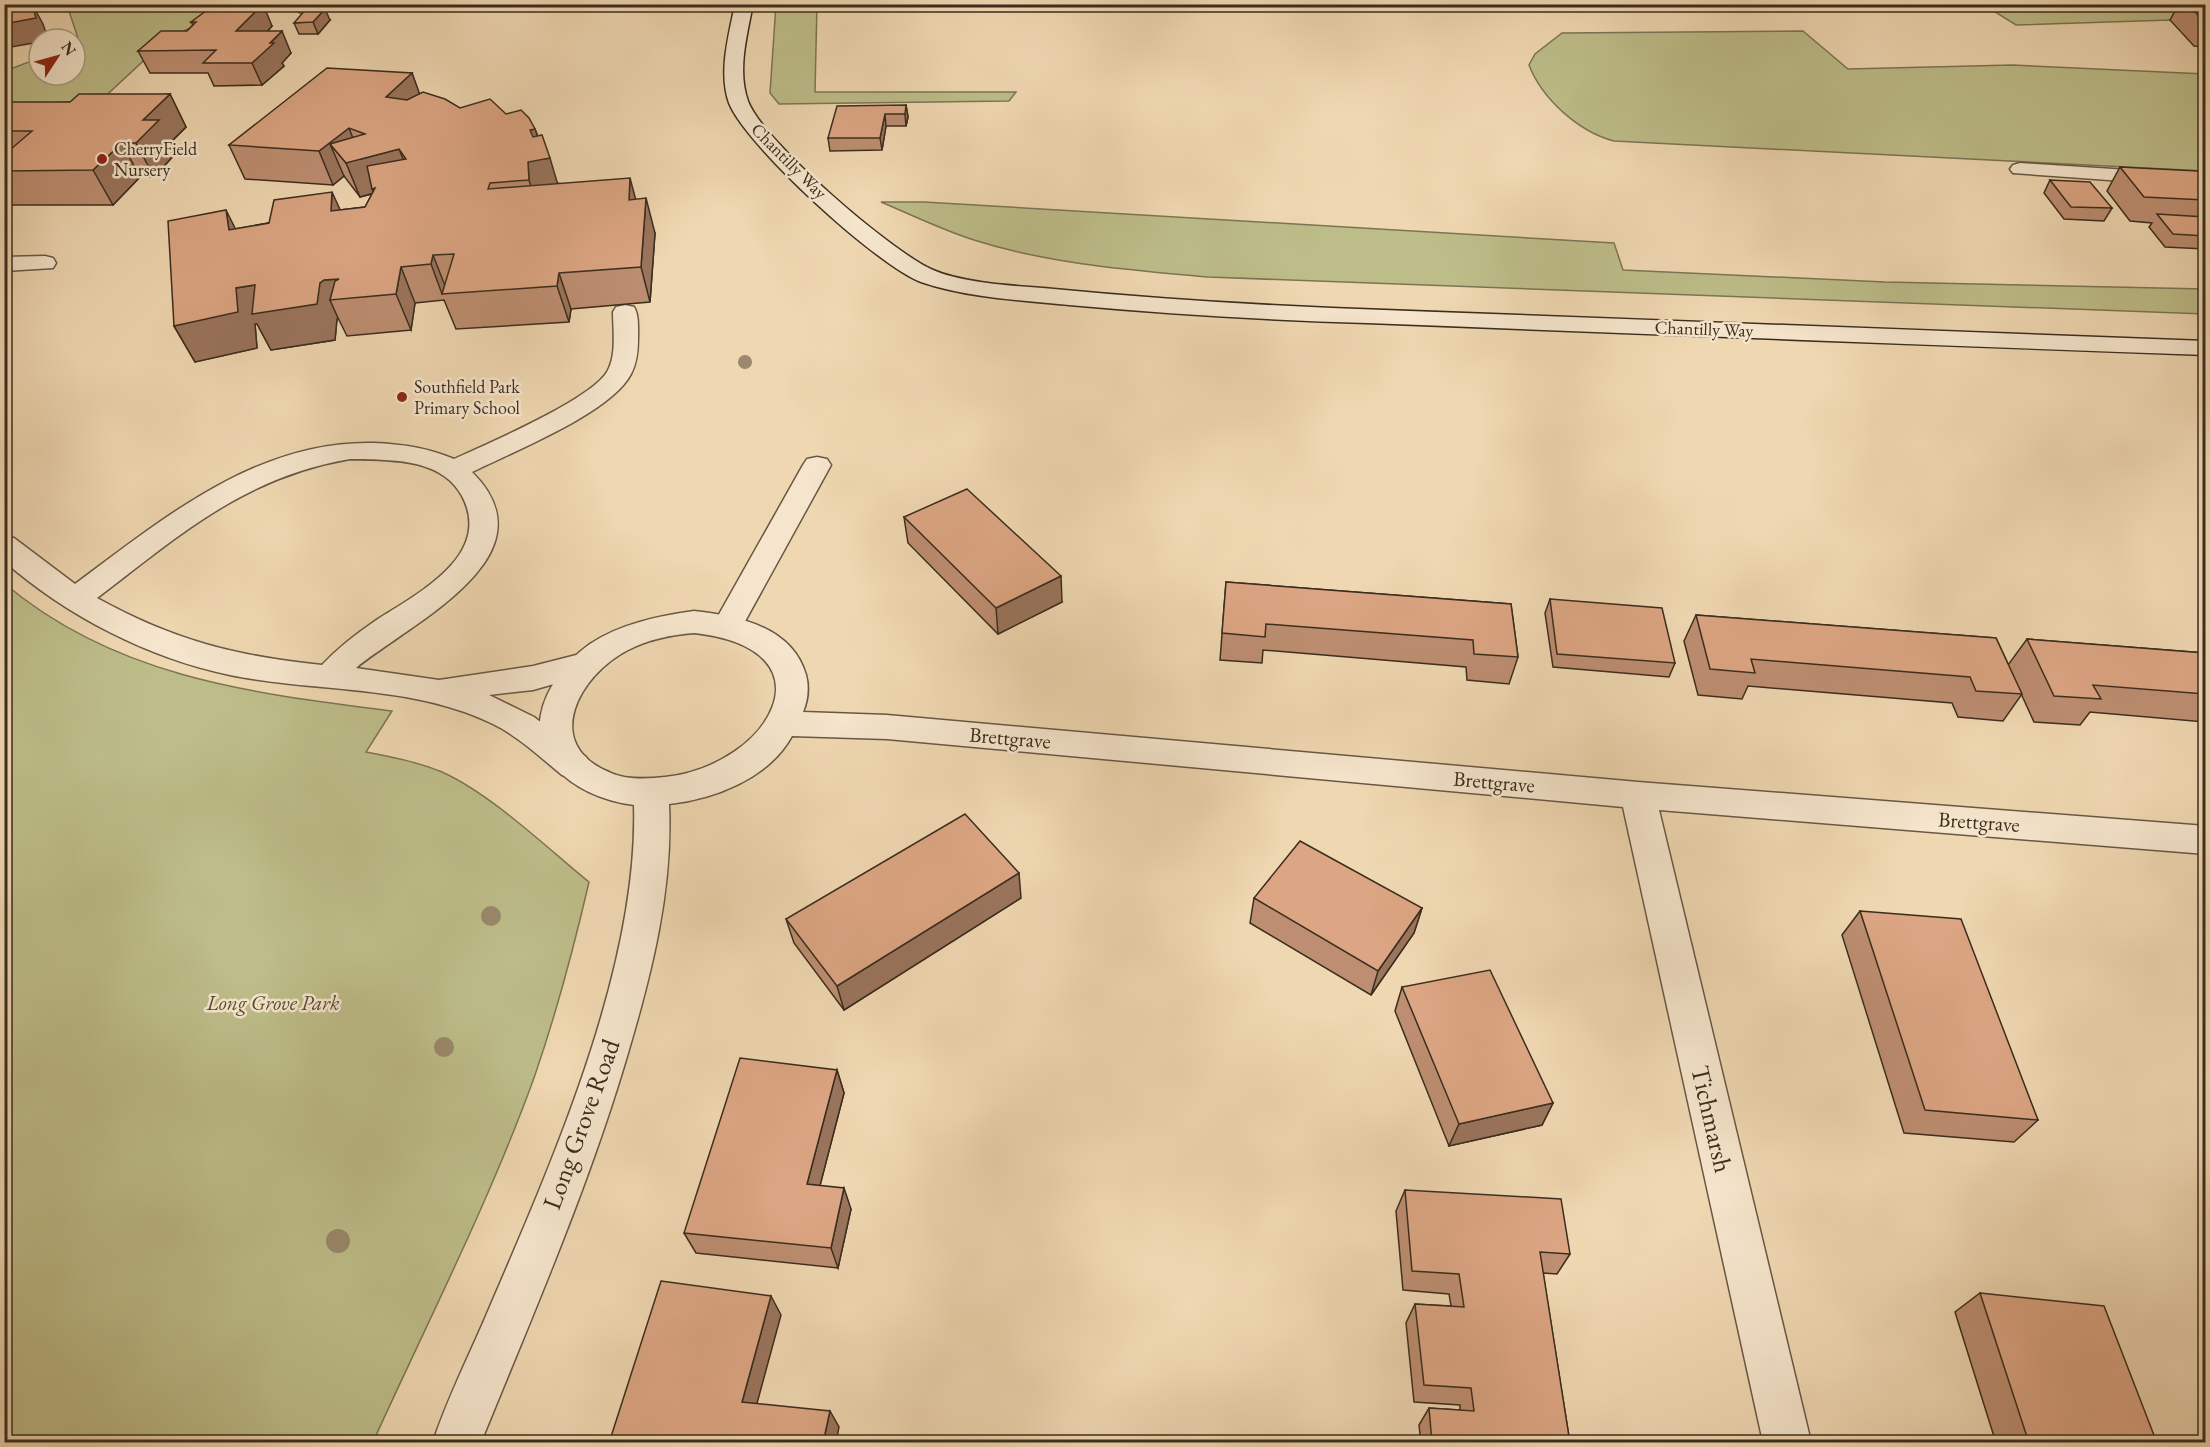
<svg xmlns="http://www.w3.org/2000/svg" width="2210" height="1447" viewBox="0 0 2210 1447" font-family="'EB Garamond',serif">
<rect width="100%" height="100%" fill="#efd7b1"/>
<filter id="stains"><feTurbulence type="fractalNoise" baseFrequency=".00333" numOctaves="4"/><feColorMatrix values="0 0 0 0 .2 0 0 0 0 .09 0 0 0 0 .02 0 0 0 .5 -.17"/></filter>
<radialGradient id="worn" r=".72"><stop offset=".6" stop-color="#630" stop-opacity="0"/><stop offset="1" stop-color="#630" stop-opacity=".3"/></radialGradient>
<!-- green -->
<g fill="#bdbd89" stroke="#7c7554" stroke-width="1.5">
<polygon points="776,4 817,5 815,92 1016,92 1009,101 779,104 770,93"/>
<polygon points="67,5 250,5 242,12 192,27 167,39 98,103 5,123 5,71 39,58 39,75 75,75 75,43 79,41"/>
<polygon points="1984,5 2205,5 2205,22 2170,20 2016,25"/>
<path d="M 1803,31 L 1848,69 L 2012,65 L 2205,74 L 2205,171 L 1614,141 C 1579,132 1542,99 1529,65 L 1535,54 L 1562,33 Z"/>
<path d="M 881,202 L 924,202 L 1614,243 L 1623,270 L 1885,282 L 2205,289 L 2205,314 L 1208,277 C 1131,270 1049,264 974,240 C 942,230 912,215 881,202 Z"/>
<path d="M 5,584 C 117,678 252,693 392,711 L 366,752 C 392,757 418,762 442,772 C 491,794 546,847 589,882 C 574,947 557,1011 535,1075 C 491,1198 427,1323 373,1442 L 5,1442 Z"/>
</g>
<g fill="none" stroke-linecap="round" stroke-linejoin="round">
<defs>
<g id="lane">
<polygon points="297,4 315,4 309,13 303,14 294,9"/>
<polygon points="2020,163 2206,175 2206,187 2013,173 2010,169 2013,165"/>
<polygon points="45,256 53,258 56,263 53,268 4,271 4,257"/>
<path d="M 625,305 L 634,307 C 639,315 638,328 638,338 C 638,350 637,363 631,374 C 611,413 512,452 472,472 C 557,556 409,624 356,668 L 439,680 L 533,666 L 588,652 L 599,655 L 604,663 L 599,671 L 533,690 L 489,695 L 534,717 L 586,757 L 591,766 L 586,775 L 574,779 L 562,775 C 540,757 518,736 493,724 C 411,684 317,693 230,675 C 148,658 67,616 4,561 L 4,536 L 14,538 L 75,584 C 164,518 257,440 374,443 C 402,444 428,448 454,459 C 487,444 590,400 607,372 C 617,355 613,330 613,312 L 616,307 ZM 350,459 C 388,460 441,457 462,496 C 494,556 415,595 375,621 C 356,634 338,648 322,665 C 235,656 173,640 97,598 C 180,535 244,477 350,459 Z"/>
<polygon points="817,457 827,459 831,465 743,625 739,633 728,636 717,633 713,625 803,465 807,459"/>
</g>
<g id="street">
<polygon points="4,4 17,4 4,11"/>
<path d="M 694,611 C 737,616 792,626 806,675 C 809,686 808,700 803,712 L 887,715 L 1638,782 L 2206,826 L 2206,854 L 1659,810 L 1811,1442 L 1763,1442 L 1623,807 L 887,739 L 792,736 C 769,778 715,799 669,804 C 673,889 652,972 628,1053 C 589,1186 533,1314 481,1442 L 433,1442 C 448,1396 472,1350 491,1304 C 554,1158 639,964 634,805 C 571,797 513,751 553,684 C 563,668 574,655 590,644 C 620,624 658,616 694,611 ZM 694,633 C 838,649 769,766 665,777 C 647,779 627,780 611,773 C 540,745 579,675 628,650 C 649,639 671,635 694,633 Z"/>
</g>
<path id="secondary" d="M 735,4 L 753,4 C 747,35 737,71 748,101 C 763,142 893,253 933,270 C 965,284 1020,286 1054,289 C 1147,298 1239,304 1332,308 C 1623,319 1914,330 2206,341 L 2206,355 C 1926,345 1647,334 1367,323 C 1267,320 1168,314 1069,305 C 1020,300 968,298 921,282 C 878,266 746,146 729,103 C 718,72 729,35 735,4 Z"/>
</defs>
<!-- lane casing -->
<use href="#lane" stroke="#685843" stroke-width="3"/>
<!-- street casing -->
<use href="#street" stroke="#685843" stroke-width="3"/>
<!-- secondary casing -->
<use href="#secondary" stroke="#3b2d1e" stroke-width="3"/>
<!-- lane -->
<use href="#lane" fill="#f5e5cc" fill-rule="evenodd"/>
<!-- street -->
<use href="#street" fill="#f5e5cc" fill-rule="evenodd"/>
<!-- secondary -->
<use href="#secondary" fill="#f5e5cc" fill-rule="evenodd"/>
</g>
<!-- trees -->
<g fill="#9a896c">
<circle cx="745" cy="362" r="7"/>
<circle cx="491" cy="916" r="10"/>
<circle cx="444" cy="1047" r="10"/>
<circle cx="338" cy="1241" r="12"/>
</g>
<!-- wall -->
<g fill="#bd8e71" stroke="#3b2d1e" stroke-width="1.5">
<polygon points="2179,4 2205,4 2205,47 2194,46 2170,20"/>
<polygon points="330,20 318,34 299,34 294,23"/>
<polygon points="191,22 272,26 268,31 291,53 282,63 284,66 262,85 214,86 208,73 150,73 138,51 187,31 193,25"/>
<polygon points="412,73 419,94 460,108 506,114 535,129 557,183 635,199 655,233 650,302 571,309 569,322 456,329 444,300 415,303 411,330 347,336 338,318 337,319 335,340 271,350 257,324 255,324 257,348 195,362 174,326 235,229 340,210 365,207 372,194 360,197 344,176 333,185 245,179 229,145"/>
<polygon points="170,94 186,127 171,142 176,153 154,177 140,177 113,205 8,205 4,200 4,105 70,102"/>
<polygon points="906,105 908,117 906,126 886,126 882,150 830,151 828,138"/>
<polygon points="2120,167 2205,180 2205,249 2165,247 2149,227 2152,223 2130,221 2107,191"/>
<polygon points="2050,180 2112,208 2104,221 2064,219 2044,193"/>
<polygon points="904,517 1062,602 998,634 908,543"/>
<polygon points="1226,582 1511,604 1518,657 1509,684 1467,680 1466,667 1263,650 1262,663 1220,660"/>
<polygon points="1550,599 1675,663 1669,677 1553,667 1545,613"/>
<polygon points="1696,615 1996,638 2022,694 2003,721 1958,717 1952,703 1748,686 1742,699 1698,695 1684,641"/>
<polygon points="2027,639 2205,653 2205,722 2090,712 2080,725 2034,722 2008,665"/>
<polygon points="1021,898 844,1010 794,943 786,919"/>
<polygon points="1254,898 1422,908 1414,933 1371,995 1250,923"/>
<polygon points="1860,911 2038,1120 2014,1142 1904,1133 1842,935"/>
<polygon points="1402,987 1553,1103 1542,1125 1449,1146 1395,1011"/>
<polygon points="837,1070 844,1093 820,1185 851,1209 838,1268 696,1253 684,1233"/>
<polygon points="1405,1190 1570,1254 1557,1274 1543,1273 1570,1443 1421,1443 1419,1425 1429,1408 1460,1410 1460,1405 1414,1402 1406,1323 1415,1304 1451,1306 1449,1294 1403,1290 1396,1211"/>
<polygon points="1980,1293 2157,1443 1996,1443 1955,1312"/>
</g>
<!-- shaded-wall -->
<g fill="#9a745c" stroke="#3b2d1e" stroke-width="1.5">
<polygon points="32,4 43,24 48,39 39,39 39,42 5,48 8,63 4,64 4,24"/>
<polygon points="263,4 272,26 246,54 236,31"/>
<polygon points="325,9 330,20 318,34 313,22"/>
<polygon points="282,31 291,53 282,63 284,66 262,85 252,63"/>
<polygon points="412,73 424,106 386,97"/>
<polygon points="170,94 186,127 171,142 176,153 154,177 136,143 143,120"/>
<polygon points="906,105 908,117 906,126 905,114"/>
<polygon points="885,114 886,126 882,150 880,138"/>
<polygon points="349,128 361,159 399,149 413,183 372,189 374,193 360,197 346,163 330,144 344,176 333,185 319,151"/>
<polygon points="535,129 545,159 550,158 560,192 540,214 529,180 528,162 530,130"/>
<polygon points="122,143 140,177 113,205 93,170"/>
<polygon points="630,178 639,212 629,200"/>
<polygon points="332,192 348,227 331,211"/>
<polygon points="646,198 655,233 650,302 641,267"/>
<polygon points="226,210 243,244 229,230"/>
<polygon points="433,255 447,291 442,294 431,264"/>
<polygon points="401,267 415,303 411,330 396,294"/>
<polygon points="559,273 571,309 569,322 557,286"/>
<polygon points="339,279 330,300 338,318 337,319 335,340 271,350 257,324 255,324 257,348 195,362 174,326 236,288 255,285 320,283 324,280"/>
<polygon points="1061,576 1062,602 998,634 996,608"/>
<polygon points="1019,873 1021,898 844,1010 837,986"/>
<polygon points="1422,908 1414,933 1371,995 1378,971"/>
<polygon points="837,1070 844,1093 815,1205 807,1184"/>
<polygon points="1553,1103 1542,1125 1449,1146 1459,1124"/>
<polygon points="844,1188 851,1209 838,1268 831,1248"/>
<polygon points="771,1296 781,1315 753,1418 742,1402"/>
<polygon points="830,1411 839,1427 836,1443 823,1443"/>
</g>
<!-- building -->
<g fill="#dca583" stroke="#3b2d1e" stroke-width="1.5">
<polygon points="16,4 32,4 36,18 4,24 4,7"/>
<polygon points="263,4 236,31 282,31 270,43 274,43 252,63 203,63 216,50 138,51 161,31 187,31 196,22 191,22 214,5"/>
<polygon points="2188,4 2205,4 2205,23"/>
<polygon points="306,9 325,9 313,22 294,23"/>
<polygon points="327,68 412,73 386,97 407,100 423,92 445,99 460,108 490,99 506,114 521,110 529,118 535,129 530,130 533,137 542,135 550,158 528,162 529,180 490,183 488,189 630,178 629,200 646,198 641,267 559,273 557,286 442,294 454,254 433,255 431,264 401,267 396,294 330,300 335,281 339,279 324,280 320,283 317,304 252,314 255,285 236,288 238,312 174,326 168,221 226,210 229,230 269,223 274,200 332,192 331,211 365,207 375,188 372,189 367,166 406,159 399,149 346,163 330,144 365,134 349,128 319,151 229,145"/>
<polygon points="79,94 170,94 143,120 159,120 136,143 122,143 93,170 4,171 4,155 32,131 4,131 4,105 8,102 70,102"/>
<polygon points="906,105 905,114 885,114 880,138 828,138 837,106"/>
<polygon points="2120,167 2198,171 2205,180 2205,200 2144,197"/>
<polygon points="2050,180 2090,182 2112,208 2071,207"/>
<polygon points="2157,214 2205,217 2205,236 2173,234"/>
<polygon points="967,489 1061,576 996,608 904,517"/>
<polygon points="1226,582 1511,604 1518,657 1474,654 1473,640 1266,624 1265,637 1222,633"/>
<polygon points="1550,599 1662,608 1675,663 1557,654"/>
<polygon points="1696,615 1996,638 2022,694 1976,691 1970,677 1751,659 1755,673 1710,669"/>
<polygon points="2027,639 2205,653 2205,694 2093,685 2101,699 2054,696"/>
<polygon points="965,814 1019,873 837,986 786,919"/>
<polygon points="1300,841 1422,908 1378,971 1254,898"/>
<polygon points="1860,911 1961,919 2038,1120 1925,1110"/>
<polygon points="1490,970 1553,1103 1459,1124 1402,987"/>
<polygon points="740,1058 837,1070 807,1184 844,1188 831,1248 684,1233"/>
<polygon points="1405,1190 1561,1199 1570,1254 1540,1252 1570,1443 1432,1443 1429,1408 1474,1411 1471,1388 1424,1385 1415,1304 1464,1307 1459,1274 1412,1271"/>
<polygon points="661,1281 771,1296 742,1402 830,1411 823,1443 609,1443"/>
<polygon points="1980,1293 2104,1306 2157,1443 2029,1443"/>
</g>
<!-- markers -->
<g fill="#8f2418" stroke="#f5e5cc" stroke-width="2">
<circle cx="102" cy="159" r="6"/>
<circle cx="402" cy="397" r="6"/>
</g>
<g text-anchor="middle" stroke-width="5" stroke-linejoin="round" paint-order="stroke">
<!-- far-poi labels -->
<g font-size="18" fill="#3b2d1e" stroke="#f5e5cc" text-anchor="start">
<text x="114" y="155">CherryField<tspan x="114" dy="21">Nursery</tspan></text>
<text x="414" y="393">Southfield Park<tspan x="414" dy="21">Primary School</tspan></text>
</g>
<!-- far-street labels -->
<g font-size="18" fill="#3b2d1e" stroke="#f5e5cc">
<text transform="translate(789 161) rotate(45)" y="6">Chantilly Way</text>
<text transform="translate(1704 329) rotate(2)" y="6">Chantilly Way</text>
</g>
<!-- street labels -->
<g font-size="21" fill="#3b2d1e" stroke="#f5e5cc">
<text transform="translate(1010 738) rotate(5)" y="7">Brettgrave</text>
<text transform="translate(1494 782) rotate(5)" y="7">Brettgrave</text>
<text transform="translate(1979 822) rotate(4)" y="7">Brettgrave</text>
</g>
<!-- park labels -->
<g font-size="21" font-style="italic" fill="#554a33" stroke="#f5e5cc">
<text x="273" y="1010">Long Grove Park</text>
</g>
<!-- near-street labels -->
<g font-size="26" fill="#3b2d1e" stroke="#f5e5cc">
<text transform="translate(1712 1119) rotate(77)" y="9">Tichmarsh</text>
<text transform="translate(581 1124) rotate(-70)" y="9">Long Grove Road</text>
</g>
</g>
<!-- margin -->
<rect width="2210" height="1447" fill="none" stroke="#efd7b1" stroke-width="24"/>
<rect x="6" y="6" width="2198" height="1435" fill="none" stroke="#3b2d1e" stroke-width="3"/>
<rect x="12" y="12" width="2186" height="1423" fill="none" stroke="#3b2d1e" stroke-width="1.5"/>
<!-- north arrow -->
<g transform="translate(57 57) rotate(54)"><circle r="28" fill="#f5e5cc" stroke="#ab9b86" stroke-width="1.5"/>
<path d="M0-4.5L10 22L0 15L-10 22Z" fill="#8f2418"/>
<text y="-9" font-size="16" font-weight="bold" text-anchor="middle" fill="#3b2d1e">N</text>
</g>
<rect width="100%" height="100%" filter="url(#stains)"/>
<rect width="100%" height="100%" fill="url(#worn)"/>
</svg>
